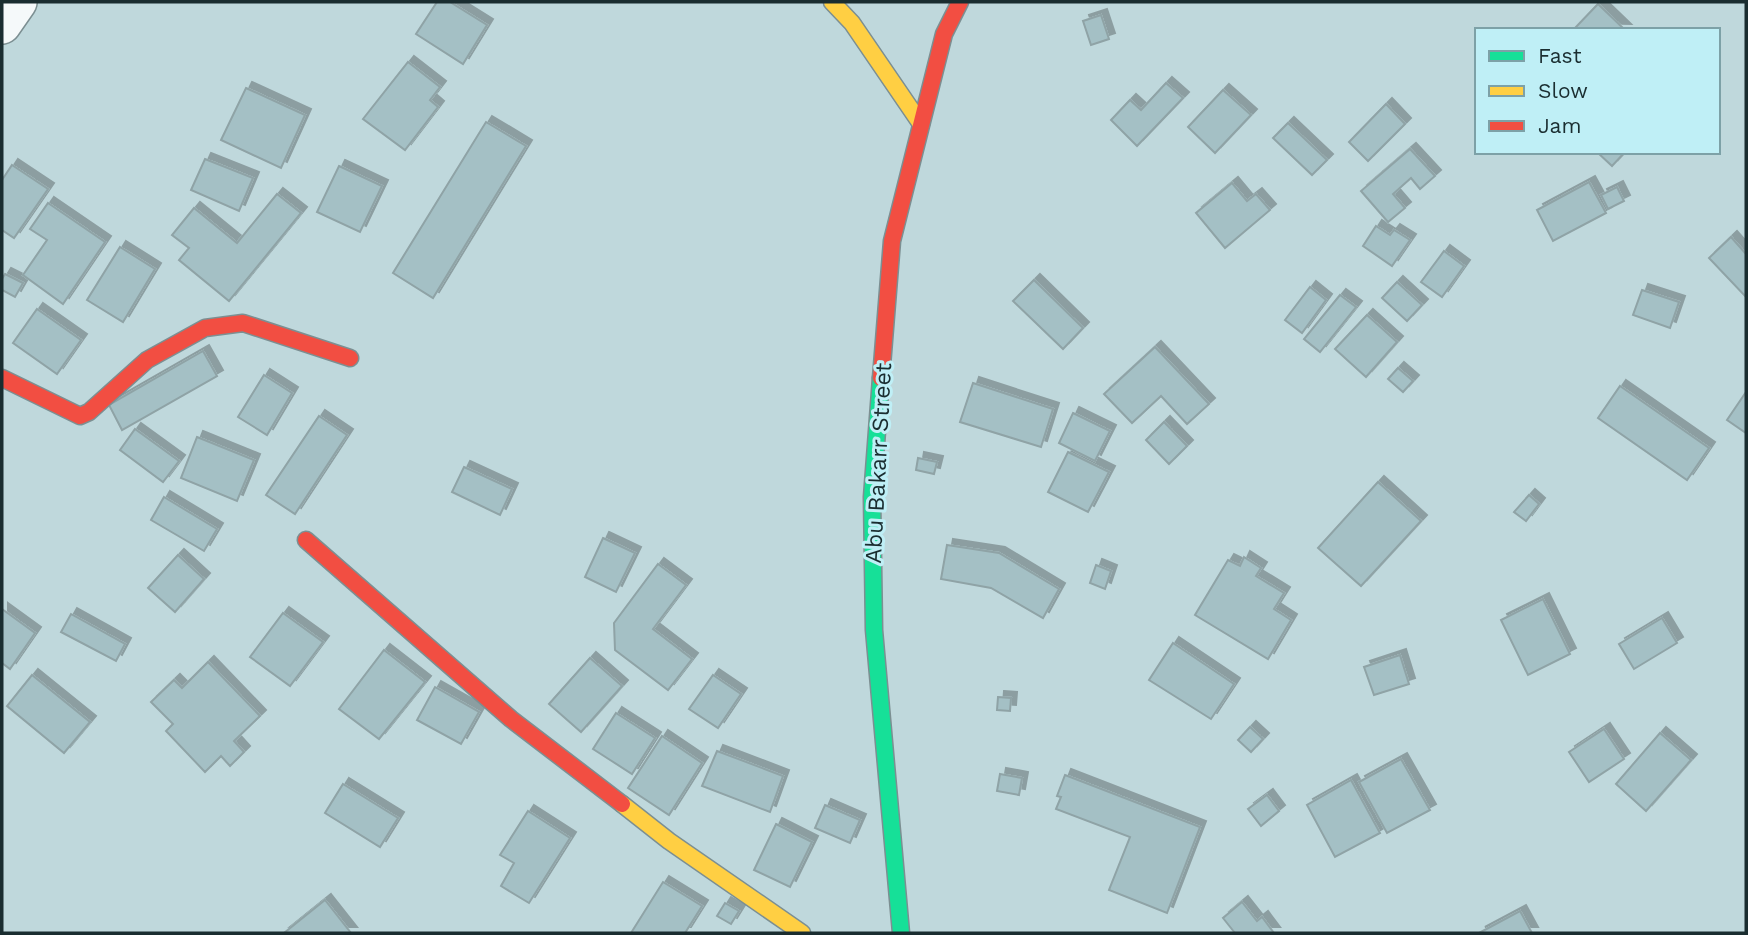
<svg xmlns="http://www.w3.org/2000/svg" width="1748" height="935" viewBox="0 0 1748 935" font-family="'Work Sans',sans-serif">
<defs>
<filter id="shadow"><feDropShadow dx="6" dy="-6" stdDeviation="0" flood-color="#0004"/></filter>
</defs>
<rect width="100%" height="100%" fill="#bfd8dc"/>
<!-- building -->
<g fill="#a4c0c5" stroke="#8fa3a6" stroke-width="2" filter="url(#shadow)">
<polygon points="437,2 450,2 487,25 463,64 416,34"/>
<polygon points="1598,4 1625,30 1574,29"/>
<polygon points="1101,15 1109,39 1091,45 1083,21"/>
<polygon points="408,62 440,87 430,100 438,107 405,150 363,119"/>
<polygon points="1166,83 1183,98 1137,146 1111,120 1130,100 1141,110"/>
<polygon points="246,88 305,115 281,168 221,140"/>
<polygon points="1223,90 1251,115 1215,153 1188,127"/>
<polygon points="1386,104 1405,124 1368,161 1349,142"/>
<polygon points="486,122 526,146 433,298 393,273"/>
<polygon points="1288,123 1327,160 1312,175 1273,138"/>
<polygon points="1410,149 1435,176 1420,189 1411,178 1393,194 1405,208 1388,222 1361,191"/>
<polygon points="1597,152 1625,152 1612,166"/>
<polygon points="205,159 253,178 239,211 191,190"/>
<polygon points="12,165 48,189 14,238 2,230 2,180"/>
<polygon points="339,166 382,186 360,232 317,212"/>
<polygon points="1589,182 1606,213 1553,241 1537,210"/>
<polygon points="1232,183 1247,201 1256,194 1270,210 1225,248 1196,213"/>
<polygon points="1617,187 1624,201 1608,209 1601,195"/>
<polygon points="277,194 301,213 229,301 179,260 189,248 172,235 194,208 237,243"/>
<polygon points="48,203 105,242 63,304 23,275 47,240 30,229"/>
<polygon points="1376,226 1390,235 1394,230 1410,240 1392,266 1363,246"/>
<polygon points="1731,237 1746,254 1746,297 1709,258"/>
<polygon points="120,247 155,269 123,322 87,300"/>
<polygon points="1444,251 1464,266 1442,297 1421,282"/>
<polygon points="5,274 23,283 15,297 2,290 2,279"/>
<polygon points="1034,280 1083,328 1063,349 1013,301"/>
<polygon points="1397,282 1422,305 1407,321 1382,298"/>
<polygon points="1310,287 1326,300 1302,333 1285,320"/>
<polygon points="1642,290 1679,302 1670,328 1633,315"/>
<polygon points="1340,295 1356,307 1320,352 1304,339"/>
<polygon points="37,309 81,340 57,374 13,343"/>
<polygon points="1367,315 1397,342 1366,377 1335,349"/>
<polygon points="1155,347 1209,404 1187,424 1161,396 1132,423 1104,394"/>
<polygon points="203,351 217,376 122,430 109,405"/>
<polygon points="1398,368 1413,381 1403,392 1388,379"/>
<polygon points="264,375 292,393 267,435 238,417"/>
<polygon points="973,383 1053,409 1041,447 960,422"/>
<polygon points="1620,386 1709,448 1687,480 1598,418"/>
<polygon points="1746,392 1746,433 1727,420"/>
<polygon points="1073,413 1110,431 1095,461 1059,443"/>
<polygon points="319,416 347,435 295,514 266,495"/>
<polygon points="1164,422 1187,446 1169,464 1146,440"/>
<polygon points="135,429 179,461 163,482 120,450"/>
<polygon points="197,437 254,460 237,501 181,478"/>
<polygon points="1068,452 1109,472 1088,512 1048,492"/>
<polygon points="918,458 937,462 934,474 916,470"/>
<polygon points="464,467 512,489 500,515 452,492"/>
<polygon points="1378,482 1421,521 1361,586 1318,548"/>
<polygon points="1529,495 1539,504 1526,521 1514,512"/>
<polygon points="164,497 217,529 204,551 151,520"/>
<polygon points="603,538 635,553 616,592 585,577"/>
<polygon points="947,545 999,553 1059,589 1043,618 991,588 941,579"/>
<polygon points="178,555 204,579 175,612 148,588"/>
<polygon points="1244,557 1261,568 1256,576 1284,593 1274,609 1291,620 1268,659 1195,615 1228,560 1240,566"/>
<polygon points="658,564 686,585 653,629 692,659 668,690 615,650 614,623"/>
<polygon points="1096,565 1111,571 1105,589 1090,583"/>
<polygon points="1543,599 1570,654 1528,675 1501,620"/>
<polygon points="2,609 35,633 10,669 2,663"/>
<polygon points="283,613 323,642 290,686 250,657"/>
<polygon points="71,614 125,644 116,661 61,632"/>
<polygon points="1662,618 1677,643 1634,669 1619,644"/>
<polygon points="1173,643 1234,684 1211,719 1149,680"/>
<polygon points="384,650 425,682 379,739 339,709"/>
<polygon points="1400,655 1409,684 1374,695 1364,667"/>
<polygon points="590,658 622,686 581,732 549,704"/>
<polygon points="208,662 260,716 234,741 244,752 230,766 221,756 205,772 166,731 173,724 151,702 174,680 182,688"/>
<polygon points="32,675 90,722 64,753 7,706"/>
<polygon points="713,675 741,694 718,728 689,709"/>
<polygon points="435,687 479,712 461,744 417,720"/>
<polygon points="998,697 1011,698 1010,711 997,710"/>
<polygon points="616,713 655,738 632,774 593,749"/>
<polygon points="1250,727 1263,739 1251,752 1238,740"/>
<polygon points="1604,729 1624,759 1589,782 1569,752"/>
<polygon points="1660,733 1691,760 1646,811 1616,784"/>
<polygon points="662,736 702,763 669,815 628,788"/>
<polygon points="717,751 783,776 770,812 702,786"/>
<polygon points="1401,759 1430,810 1387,833 1359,782"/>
<polygon points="1000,774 1022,778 1019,795 997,791"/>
<polygon points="1065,775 1200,827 1167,913 1109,890 1130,837 1056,809 1061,797 1057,796"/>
<polygon points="1351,780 1380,833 1335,857 1307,805"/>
<polygon points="343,784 398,818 380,847 325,813"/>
<polygon points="1267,795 1279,811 1261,826 1248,809"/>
<polygon points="825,805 860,820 850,843 815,828"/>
<polygon points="528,811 570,838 529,903 501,886 514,863 500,855"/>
<polygon points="776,824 812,842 790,887 754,870"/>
<polygon points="663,882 702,906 685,933 631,933"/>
<polygon points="325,900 351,933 284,933"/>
<polygon points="1242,902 1257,921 1262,917 1274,933 1235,933 1223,918"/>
<polygon points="725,903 739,911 731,924 717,916"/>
<polygon points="1520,911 1532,933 1479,933"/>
</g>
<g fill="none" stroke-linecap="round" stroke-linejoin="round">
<defs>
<polyline id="street" points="2,25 18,2"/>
<polyline id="fast" points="881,378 872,497 874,630 901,933"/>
<g id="slow">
<polyline points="832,2 852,23 921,124"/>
<polyline points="622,804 669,841 802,933"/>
</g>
<g id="jam">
<polyline points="2,378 80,416 89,412 147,360 205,328 243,323 350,358"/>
<polyline points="881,378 892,241 944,34 960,2"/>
<polyline points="306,540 511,719 622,804"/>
</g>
</defs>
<!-- street casing -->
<use href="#street" stroke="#7c8f92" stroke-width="40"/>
<!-- fast casing -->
<use href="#fast" stroke="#7c8f92" stroke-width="19"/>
<!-- slow casing -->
<use href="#slow" stroke="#7c8f92" stroke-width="19"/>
<!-- jam casing -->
<use href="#jam" stroke="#7c8f92" stroke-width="19"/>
<!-- street -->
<use href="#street" stroke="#f5f9fa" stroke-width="37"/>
<!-- fast -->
<use href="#fast" stroke="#16e098" stroke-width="16"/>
<!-- slow -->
<use href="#slow" stroke="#ffcf43" stroke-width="16"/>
<!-- jam -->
<use href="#jam" stroke="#f24e42" stroke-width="16"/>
</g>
<g text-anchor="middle" stroke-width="6" stroke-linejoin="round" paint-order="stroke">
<!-- street labels -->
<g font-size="23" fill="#1a2d30" stroke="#bfeff6">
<text transform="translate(878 463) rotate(-87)" y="8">Abu Bakarr Street</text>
</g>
</g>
<!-- border -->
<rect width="1748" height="935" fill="none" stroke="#1a2d30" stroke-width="7"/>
<!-- legend -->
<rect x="1475" y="28" width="245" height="126" fill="#bfeff6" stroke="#7da1a7" stroke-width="2"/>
<rect x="1489" y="51" width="35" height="10" fill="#16e098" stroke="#7da1a7" stroke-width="2"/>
<text x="1538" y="63" font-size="21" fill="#1a2d30">Fast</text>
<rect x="1489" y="86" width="35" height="10" fill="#ffcf43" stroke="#7da1a7" stroke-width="2"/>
<text x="1538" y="98" font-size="21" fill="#1a2d30">Slow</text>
<rect x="1489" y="121" width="35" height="10" fill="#f24e42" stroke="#7da1a7" stroke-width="2"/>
<text x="1538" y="133" font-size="21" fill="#1a2d30">Jam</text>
</svg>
